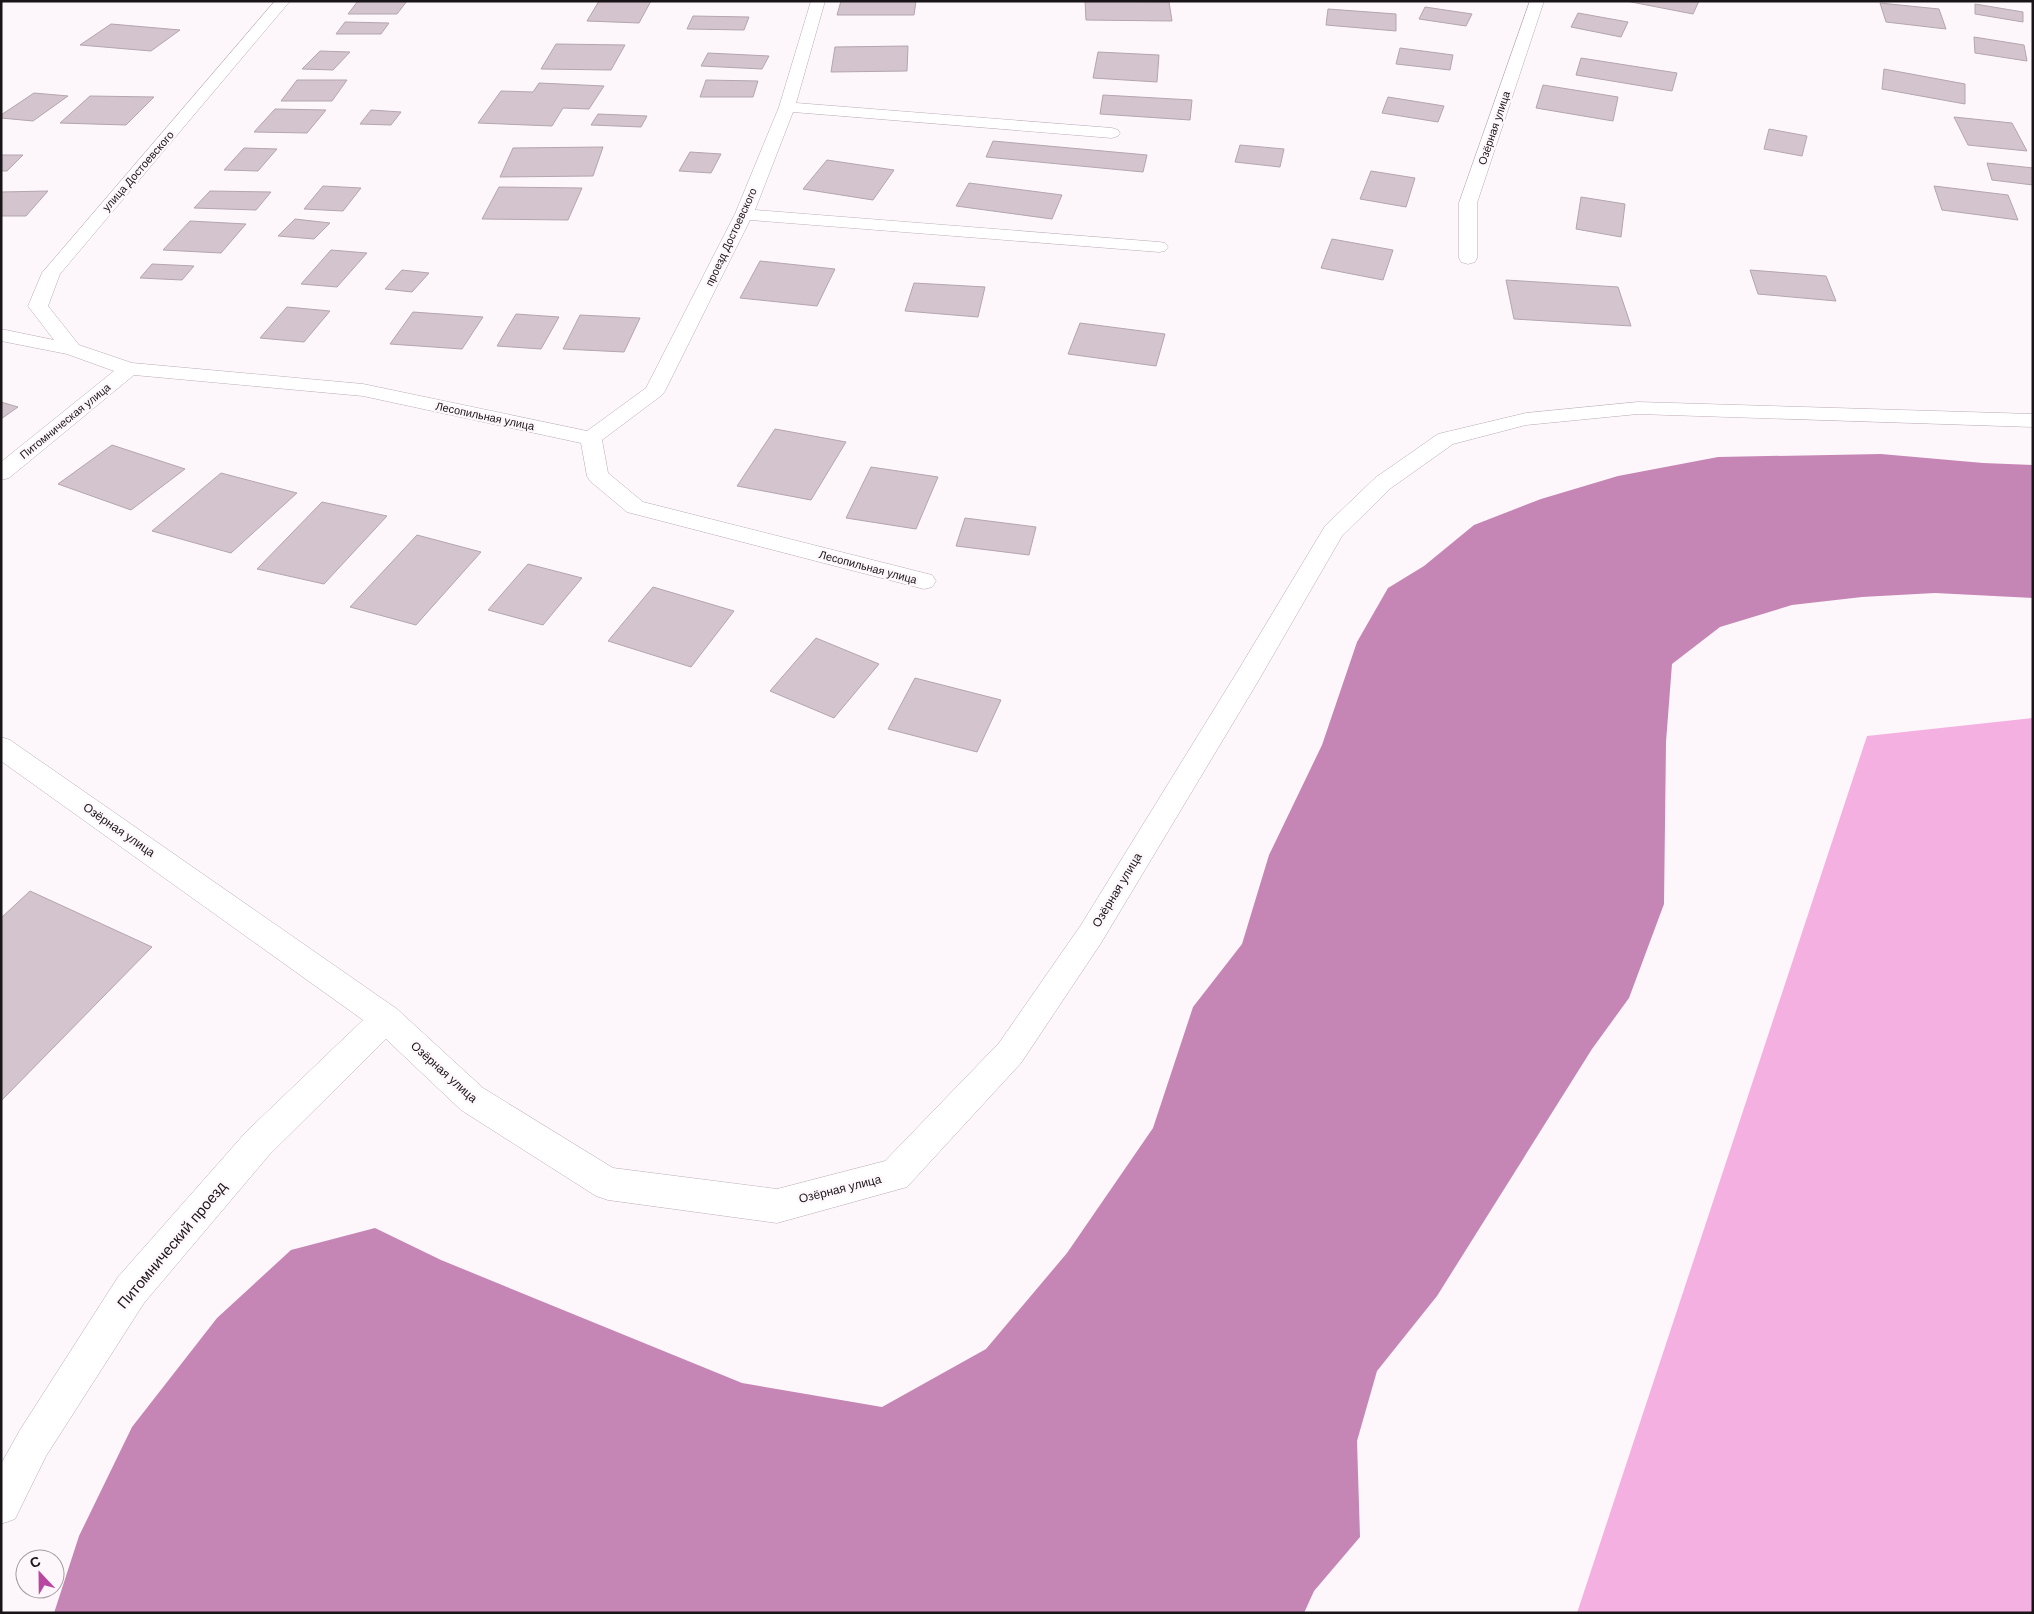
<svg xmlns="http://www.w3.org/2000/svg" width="2034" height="1614" viewBox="0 0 2034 1614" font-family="Helvetica,sans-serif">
<rect width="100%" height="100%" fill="#fdf7fb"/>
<!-- forest -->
<polygon fill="#f3b0e1" points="2033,718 2033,1613 1577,1613 1867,736"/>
<!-- water -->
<polygon fill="#c686b5" points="1881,454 1983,463 2033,465 2033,598 1935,593 1862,597 1792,605 1720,627 1672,664 1666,742 1664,904 1629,998 1592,1049 1437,1296 1377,1371 1357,1441 1360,1537 1314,1591 1304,1613 54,1613 79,1536 132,1427 217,1318 291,1250 375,1228 441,1260 742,1383 882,1407 986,1349 1067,1253 1153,1128 1193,1007 1242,944 1269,855 1322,745 1357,642 1388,588 1424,566 1474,525 1541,499 1618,476 1718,457"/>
<!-- building -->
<g fill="#d3c4ce" stroke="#b4a5af">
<polygon points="358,1 407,1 397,14 348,14"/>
<polygon points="599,1 651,1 639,23 587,21"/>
<polygon points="841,1 916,1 914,15 837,15"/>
<polygon points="1085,1 1169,2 1172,21 1086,20"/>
<polygon points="1626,1 1699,1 1693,14"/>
<polygon points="1880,3 1939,9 1946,29 1886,22"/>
<polygon points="1975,4 2023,12 2023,22 1975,14"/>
<polygon points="1425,7 1472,14 1466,26 1419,19"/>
<polygon points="1328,9 1396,14 1396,31 1326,25"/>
<polygon points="1578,13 1628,22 1621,37 1571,27"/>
<polygon points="693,16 749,17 744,30 687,29"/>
<polygon points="345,22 389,23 381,34 336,34"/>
<polygon points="111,24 180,30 151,51 80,45"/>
<polygon points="1974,37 2024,45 2027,61 1975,53"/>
<polygon points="556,44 625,45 611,70 541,69"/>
<polygon points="908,46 907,71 831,72 835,47"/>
<polygon points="1400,48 1453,55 1450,70 1396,64"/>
<polygon points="320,51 350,52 333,70 302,69"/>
<polygon points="1098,52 1159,55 1157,82 1093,78"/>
<polygon points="708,53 769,56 762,69 701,66"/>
<polygon points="1581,58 1677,73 1672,91 1576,75"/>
<polygon points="1884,69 1965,84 1965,104 1882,89"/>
<polygon points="297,80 347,80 332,101 281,101"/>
<polygon points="706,80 758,81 753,97 700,97"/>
<polygon points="539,83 604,86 589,109 563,108 552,126 478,123 501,91 533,92"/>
<polygon points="1543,85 1618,97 1613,121 1536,108"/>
<polygon points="34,93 68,96 33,121 1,118 1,115"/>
<polygon points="1103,95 1192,100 1190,120 1100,114"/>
<polygon points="90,96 154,97 126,125 60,123"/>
<polygon points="1388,97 1444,106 1438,122 1382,113"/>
<polygon points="275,109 326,110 307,133 254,132"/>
<polygon points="371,110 401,112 391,125 360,124"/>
<polygon points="598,114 647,116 641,127 591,125"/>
<polygon points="1954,117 2012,123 2027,151 1968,145"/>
<polygon points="1769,129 1807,136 1802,156 1764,149"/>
<polygon points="993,141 1147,155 1143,172 986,157"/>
<polygon points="1240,145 1284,149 1280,167 1235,162"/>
<polygon points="603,147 593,176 500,177 513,148"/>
<polygon points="244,148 277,149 258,171 224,170"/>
<polygon points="690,152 721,154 711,173 679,171"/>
<polygon points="1,155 23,155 7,171 1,171"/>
<polygon points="827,160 894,170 873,200 803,189"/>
<polygon points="1987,163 2033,168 2033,185 1992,180"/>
<polygon points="1371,171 1415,178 1406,207 1360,199"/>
<polygon points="969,183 1062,195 1052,219 956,206"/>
<polygon points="323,186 361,188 343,211 304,209"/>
<polygon points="1934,186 2008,195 2018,220 1942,210"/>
<polygon points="499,187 582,188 568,220 482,219"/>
<polygon points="48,191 26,216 1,216 1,192"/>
<polygon points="210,191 271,192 256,210 194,208"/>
<polygon points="1581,197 1625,204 1621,237 1576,229"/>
<polygon points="295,219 330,223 314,239 278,236"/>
<polygon points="190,221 246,224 221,253 163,250"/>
<polygon points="1332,239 1393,250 1383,280 1321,268"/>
<polygon points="331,250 367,253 337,287 301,284"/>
<polygon points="760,261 835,269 817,306 740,298"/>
<polygon points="152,264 194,266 182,280 140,278"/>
<polygon points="402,270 429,273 412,292 385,289"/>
<polygon points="1750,270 1826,276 1836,301 1758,294"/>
<polygon points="1506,280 1618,287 1631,326 1514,319"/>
<polygon points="914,283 985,287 978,317 905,311"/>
<polygon points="287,307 330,311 304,342 260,338"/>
<polygon points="413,312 483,317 462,349 390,344"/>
<polygon points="516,314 559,317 541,349 497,346"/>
<polygon points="580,315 640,318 624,352 563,349"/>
<polygon points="1080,323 1165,334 1156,366 1068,354"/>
<polygon points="1,402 18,407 1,419"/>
<polygon points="775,429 846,442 811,500 737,486"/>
<polygon points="112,445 185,469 131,510 58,484"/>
<polygon points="871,467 938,477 916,529 846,518"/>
<polygon points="221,473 297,493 231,553 152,531"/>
<polygon points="322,502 387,516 324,584 257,569"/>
<polygon points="965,518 1036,527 1029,555 956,546"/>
<polygon points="417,535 481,552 416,625 350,607"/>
<polygon points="528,564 582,578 543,625 488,610"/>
<polygon points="653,587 734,611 691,667 608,641"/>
<polygon points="816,638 879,664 834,718 770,691"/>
<polygon points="915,678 1001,700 977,752 888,729"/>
<polygon points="30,891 152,947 1,1101 1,918"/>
</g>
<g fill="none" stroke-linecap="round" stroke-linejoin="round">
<defs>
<g id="street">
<polygon points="275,1 290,1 60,274 48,306 79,345 132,363 363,384 587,431 646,388 735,214 779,107 811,1 825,1 796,103 1112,128 1118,130 1120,133 1118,136 1112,138 793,112 755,210 1159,242 1165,243 1168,247 1165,251 1159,252 750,220 665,391 662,395 602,440 608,473 643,502 932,575 936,581 932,587 924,589 627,512 590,481 587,476 581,443 363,396 134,375 9,478 1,480 1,462 114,371 67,354 1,341 1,329 54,340 28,306 42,273"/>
<polygon points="1530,1 1544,1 1477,203 1477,258 1475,262 1468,264 1461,262 1459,258 1459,203"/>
<polygon points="1638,402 2033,414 2033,427 1638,414 1526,425 1453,444 1391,488 1342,536 1257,683 1101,943 1021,1063 907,1187 777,1223 608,1200 596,1196 461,1110 386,1039 270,1154 144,1303 46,1456 15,1519 1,1524 1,1464 20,1430 118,1277 246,1132 363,1020 1,761 1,737 10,740 397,1009 483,1088 613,1168 777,1189 885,1161 999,1043 1081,925 1239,669 1325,526 1375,478 1438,434 1526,413"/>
</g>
</defs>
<!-- street casing -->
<use href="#street" stroke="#baabb6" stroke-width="1"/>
<!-- street -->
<use href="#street" fill="#fff" fill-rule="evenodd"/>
</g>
<g text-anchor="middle" stroke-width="4.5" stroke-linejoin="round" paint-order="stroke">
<!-- far-street labels -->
<g font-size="11" fill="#191417" stroke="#fdf7fb">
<text transform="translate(1494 128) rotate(-71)" y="4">Озёрная улица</text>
<text transform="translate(138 171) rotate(-49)" y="4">улица Достоевского</text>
<text transform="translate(731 237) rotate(-65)" y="4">проезд Достоевского</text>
<text transform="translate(485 416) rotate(12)" y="4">Лесопильная улица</text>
<text transform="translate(65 421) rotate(-39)" y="4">Питомническая улица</text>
<text transform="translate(868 567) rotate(15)" y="4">Лесопильная улица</text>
</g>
<!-- street labels -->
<g font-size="12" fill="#191417" stroke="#fdf7fb">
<text transform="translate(119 830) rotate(35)" y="4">Озёрная улица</text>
<text transform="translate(1117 890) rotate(-59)" y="4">Озёрная улица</text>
<text transform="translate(444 1072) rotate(42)" y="4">Озёрная улица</text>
<text transform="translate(840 1189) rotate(-14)" y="4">Озёрная улица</text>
</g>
<!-- near-street labels -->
<g font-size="15" fill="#191417" stroke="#fdf7fb">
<text transform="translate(172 1245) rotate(-50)" y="5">Питомнический проезд</text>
</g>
</g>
<!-- border -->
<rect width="2034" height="1614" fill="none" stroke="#191417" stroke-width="5"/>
<!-- north arrow -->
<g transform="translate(40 1574) rotate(338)"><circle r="24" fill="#fdf7fb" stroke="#a29ca0"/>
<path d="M0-4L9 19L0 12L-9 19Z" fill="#b947a1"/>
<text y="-8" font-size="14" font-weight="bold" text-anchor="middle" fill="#191417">С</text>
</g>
</svg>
